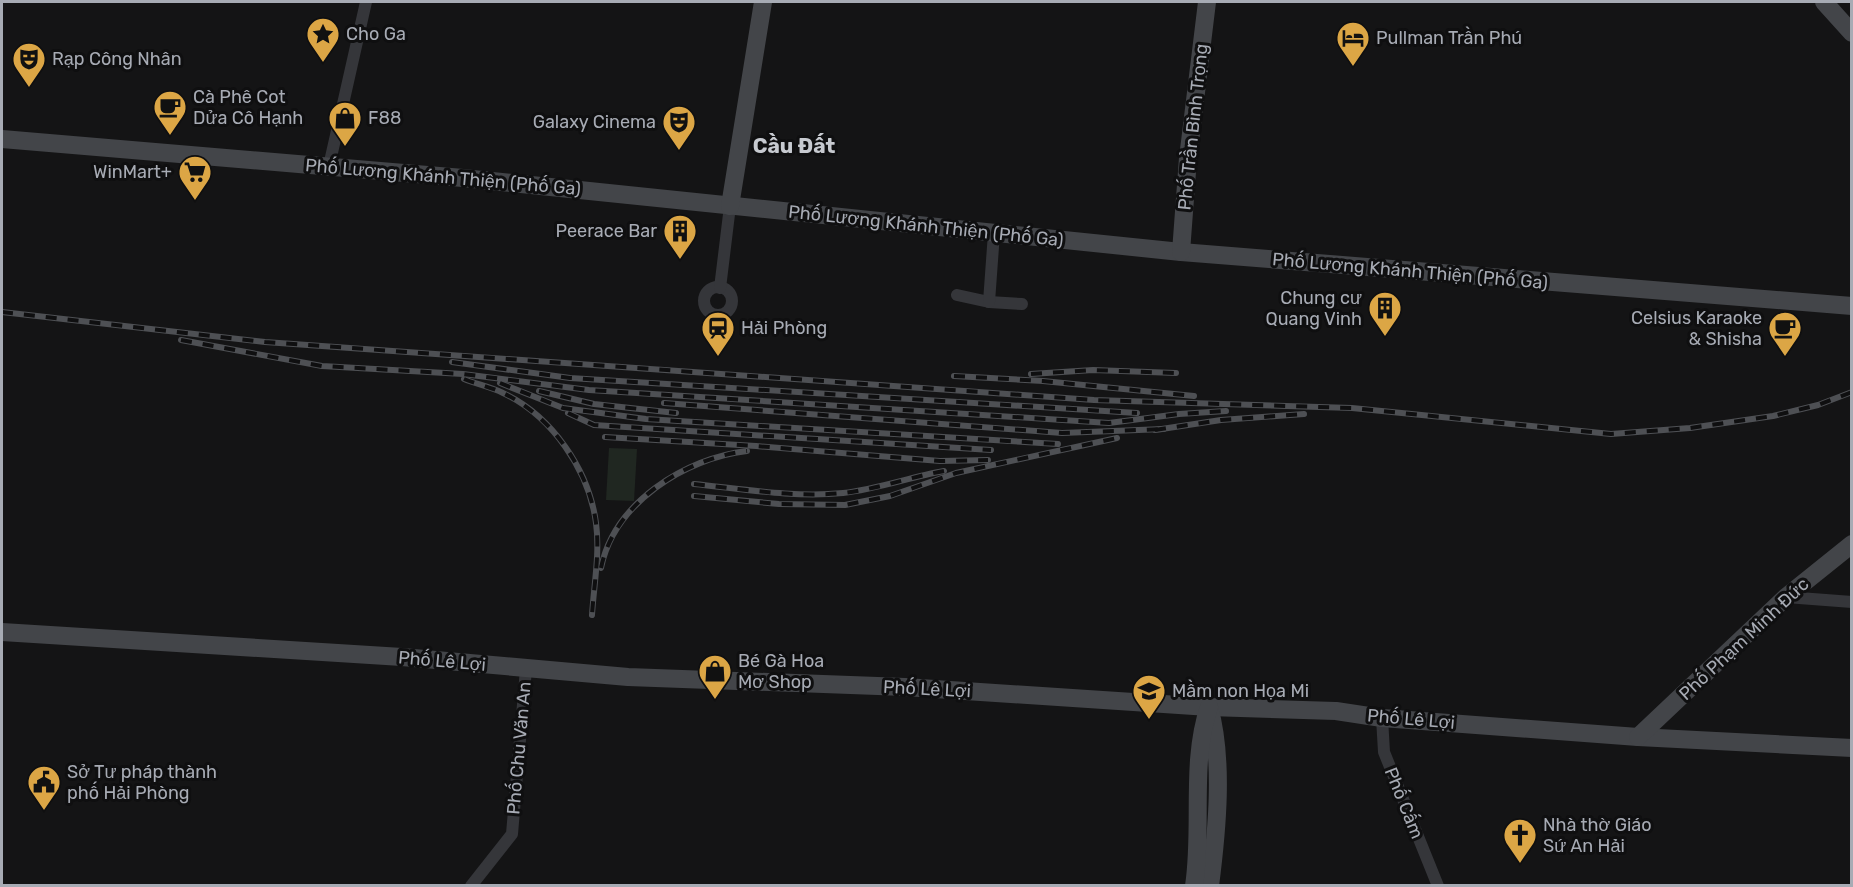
<svg xmlns="http://www.w3.org/2000/svg" width="1853" height="887" viewBox="0 0 1853 887" font-family="Rubik,sans-serif">
<rect width="100%" height="100%" fill="#141415"/>
<!-- green -->
<polygon fill="#202721" points="609,448 637,449 634,501 606,500"/>
<g fill="none" stroke-linecap="round" stroke-linejoin="round">
<!-- street -->
<g stroke="#35363a" stroke-width="12">
<polyline points="329,166 366,2"/>
<circle cx="718" cy="301" r="14"/>
<polyline points="720,288 730,206"/>
<polyline points="957,295 989,302 1022,304"/>
<polyline points="989,302 994,233"/>
<polyline points="1786,597 1852,602"/>
<polyline points="1382,718 1384,752 1438,886"/>
<polyline points="471,886 512,834 526,669"/>
</g>
<!-- secondary -->
<g stroke="#434549" stroke-width="18">
<polyline points="1824,2 1852,33"/>
<polyline points="2,139 463,178 1181,252 1852,306"/>
<polyline points="730,206 763,2"/>
<polyline points="1181,252 1188,158 1207,2"/>
<polyline points="2,632 402,657 628,677 905,687 1209,707 1336,711 1382,718 1638,737 1852,748"/>
<path d="M 1209,707 C 1224,760 1217,831 1210,886"/>
<polyline points="1638,737 1786,597 1852,544"/>
<path d="M 1194,886 C 1203,827 1190,763 1209,707"/>
</g>
<defs>
<g id="rail">
<polyline points="2,312 265,342 1094,400 1352,408 1611,434 1690,428 1773,416 1818,405 1852,392"/>
<polyline points="181,340 322,366 463,374 589,390 1109,423 1179,414 1226,411"/>
<polyline points="452,362 570,378 1137,413"/>
<polyline points="1031,374 1093,370 1176,373"/>
<polyline points="954,376 1043,381 1194,396"/>
<path d="M 464,379 C 476,384 491,387 503,393 C 552,416 589,470 596,523 C 600,553 594,584 592,615"/>
<polyline points="500,383 563,408 646,419 1058,444"/>
<polyline points="539,391 594,404 676,413"/>
<polyline points="664,403 1062,433 1164,429"/>
<polyline points="568,413 594,425 991,450"/>
<polyline points="1155,430 1221,420 1304,414"/>
<polyline points="605,437 756,446 940,461 988,460"/>
<path d="M 694,484 C 743,489 795,498 843,493 C 878,489 910,477 944,471"/>
<polyline points="694,496 779,504 845,505 890,496 956,473 1117,438"/>
<path d="M 601,568 C 614,503 685,458 747,451"/>
</g>
</defs>
<!-- rail casing -->
<use href="#rail" stroke="#4e5054" stroke-width="6"/>
<!-- rail -->
<use href="#rail" stroke="#0f0f10" stroke-width="4" stroke-dasharray="11" stroke-linecap="butt"/>
</g>
<!-- icons -->
<defs>
<symbol id="sight-pin" viewBox="-11 -11 22 30"><path d="M0 17L-7.5 6A9.5 9.5 0 1 1 7.5 6Z" fill="#dca645" stroke="#0f0f10"/><path d="M0-6L1.8-2.2L6-1.7L2.9 1.2L3.7 5.4L0 3.3L-3.7 5.4L-2.9 1.2L-6-1.7L-1.8-2.2Z" fill="#111"/></symbol>
<symbol id="hotel-pin" viewBox="-11 -11 22 30"><path d="M0 17L-7.5 6A9.5 9.5 0 1 1 7.5 6Z" fill="#dca645" stroke="#0f0f10"/><path d="M-6-4.5h1.5V1H6V5H4.5V3h-9V5H-6ZM-4 0a1.8 1.8 0 1 1 3.6 0ZM.5 0V-2.5h3Q6-2.5 6 0Z" fill="#111"/></symbol>
<symbol id="theatre-pin" viewBox="-11 -11 22 30"><path d="M0 17L-7.5 6A9.5 9.5 0 1 1 7.5 6Z" fill="#dca645" stroke="#0f0f10"/><path d="M-5-5.5Q0-4 5-5.5V0Q5 5 0 6Q-5 5-5 0ZM-3.3-2.5H-1v1.5H-3.3ZM1-2.5H3.3v1.5H1ZM-2.8 1Q0 5.5 2.8 1Z" fill="#111"/></symbol>
<symbol id="cafe-pin" viewBox="-11 -11 22 30"><path d="M0 17L-7.5 6A9.5 9.5 0 1 1 7.5 6Z" fill="#dca645" stroke="#0f0f10"/><path d="M-5.5-4.5H6V0H3Q3 3.5 0 3.5H-2.5Q-5.5 3.5-5.5 0ZM3-3.2v2h1.7v-2ZM-6 4.5H4V6H-6Z" fill="#111"/></symbol>
<symbol id="shop-pin" viewBox="-11 -11 22 30"><path d="M0 17L-7.5 6A9.5 9.5 0 1 1 7.5 6Z" fill="#dca645" stroke="#0f0f10"/><path d="M-5-2.5h2.3a2.7 3.5 0 0 1 5.4 0H5L5.5 6h-11ZM-1.5-2.5h3a1.5 2.3 0 0 0-3 0Z" fill="#111"/></symbol>
<symbol id="supermarket-pin" viewBox="-11 -11 22 30"><path d="M0 17L-7.5 6A9.5 9.5 0 1 1 7.5 6Z" fill="#dca645" stroke="#0f0f10"/><path d="M-6-5.5h2.5l.6 2H6L4.5 2H-2.5L-4.4-4H-6ZM-1.5 3.2a1.3 1.3 0 1 0 .1 0ZM3 3.2a1.3 1.3 0 1 0 .1 0Z" fill="#111"/></symbol>
<symbol id="building-pin" viewBox="-11 -11 22 30"><path d="M0 17L-7.5 6A9.5 9.5 0 1 1 7.5 6Z" fill="#dca645" stroke="#0f0f10"/><path d="M-4-6H4V6H1V3H-1V6H-4ZM-2.5-4.3h1.7v1.8h-1.7ZM.8-4.3h1.7v1.8H.8ZM-2.5-1h1.7V.8h-1.7ZM.8-1h1.7V.8H.8Z" fill="#111"/></symbol>
<symbol id="station-pin" viewBox="-11 -11 22 30"><path d="M0 17L-7.5 6A9.5 9.5 0 1 1 7.5 6Z" fill="#dca645" stroke="#0f0f10"/><path d="M-3-6H3Q5-6 5-4V2Q5 4 3 4L4.5 6H3L1.5 4h-3L-3 6H-4.5L-3 4Q-5 4-5 2V-4Q-5-6-3-6ZM-3.5-4v3h7v-3ZM-3.5 1v1.5H-2V1ZM2 1v1.5H3.5V1Z" fill="#111"/></symbol>
<symbol id="school-pin" viewBox="-11 -11 22 30"><path d="M0 17L-7.5 6A9.5 9.5 0 1 1 7.5 6Z" fill="#dca645" stroke="#0f0f10"/><path d="M0-5L7-2L0 1L-7-2ZM-4 1L0 2.5L4 1V4Q0 6-4 4Z" fill="#111"/></symbol>
<symbol id="civic-pin" viewBox="-11 -11 22 30"><path d="M0 17L-7.5 6A9.5 9.5 0 1 1 7.5 6Z" fill="#dca645" stroke="#0f0f10"/><path d="M-.6-6.5H3V-4.5H.6V-3L4-1V1h2V6H-6V1h2V-1L-.6-3ZM-1.2 2.5V6h2.4V2.5Z" fill="#111"/></symbol>
<symbol id="church-pin" viewBox="-11 -11 22 30"><path d="M0 17L-7.5 6A9.5 9.5 0 1 1 7.5 6Z" fill="#dca645" stroke="#0f0f10"/><path d="M-1.2-6h2.4v3.5h3.3v2.4h-3.3V6h-2.4V-.1h-3.3v-2.4h3.3Z" fill="#111"/></symbol>
</defs>
<g fill-rule="evenodd">
<use href="#sight-pin" x="304" y="15" width="38" height="52"/>
<use href="#hotel-pin" x="1334" y="19" width="38" height="52"/>
<use href="#theatre-pin" x="10" y="40" width="38" height="52"/>
<use href="#cafe-pin" x="151" y="88" width="38" height="52"/>
<use href="#shop-pin" x="326" y="99" width="38" height="52"/>
<use href="#theatre-pin" x="660" y="103" width="38" height="52"/>
<use href="#supermarket-pin" x="176" y="153" width="38" height="52"/>
<use href="#building-pin" x="661" y="212" width="38" height="52"/>
<use href="#building-pin" x="1366" y="289" width="38" height="52"/>
<use href="#station-pin" x="699" y="309" width="38" height="52"/>
<use href="#cafe-pin" x="1766" y="309" width="38" height="52"/>
<use href="#shop-pin" x="696" y="652" width="38" height="52"/>
<use href="#school-pin" x="1130" y="672" width="38" height="52"/>
<use href="#civic-pin" x="25" y="763" width="38" height="52"/>
<use href="#church-pin" x="1501" y="816" width="38" height="52"/>
</g>
<g text-anchor="middle" stroke-width="6" stroke-linejoin="round" paint-order="stroke">
<!-- poi labels -->
<g font-size="18" fill="#a7abb4" stroke="#0f0f10" text-anchor="start">
<text x="346" y="40">Cho Ga</text>
<text x="1376" y="44">Pullman Trần Phú</text>
<text x="52" y="65">Rạp Công Nhân</text>
<text x="193" y="103">Cà Phê Cot<tspan x="193" dy="21">Dửa Cô Hạnh</tspan></text>
<text x="368" y="124">F88</text>
<text x="656" y="128" text-anchor="end">Galaxy Cinema</text>
<text x="172" y="178" text-anchor="end">WinMart+</text>
<text x="657" y="237" text-anchor="end">Peerace Bar</text>
<text x="1362" y="304" text-anchor="end">Chung cư<tspan x="1362" dy="21">Quang Vinh</tspan></text>
<text x="1762" y="324" text-anchor="end">Celsius Karaoke<tspan x="1762" dy="21">&amp; Shisha</tspan></text>
<text x="741" y="334">Hải Phòng</text>
<text x="738" y="667">Bé Gà Hoa<tspan x="738" dy="21">Mơ Shop</tspan></text>
<text x="1172" y="697">Mầm non Họa Mi</text>
<text x="67" y="778">Sở Tư pháp thành<tspan x="67" dy="21">phố Hải Phòng</tspan></text>
<text x="1543" y="831">Nhà thờ Giáo<tspan x="1543" dy="21">Sứ An Hải</tspan></text>
</g>
<!-- street labels -->
<g font-size="18" fill="#a7abb4" stroke="#0f0f10">
<text transform="translate(1193 127) rotate(-84)" y="6">Phố Trần Bình Trọng</text>
<text transform="translate(443 177) rotate(5)" y="6">Phố Lương Khánh Thiện (Phố Ga)</text>
<text transform="translate(926 226) rotate(6)" y="6">Phố Lương Khánh Thiện (Phố Ga)</text>
<text transform="translate(1410 271) rotate(5)" y="6">Phố Lương Khánh Thiện (Phố Ga)</text>
<text transform="translate(1744 639) rotate(-43)" y="6">Phố Phạm Minh Đức</text>
<text transform="translate(442 661) rotate(5)" y="6">Phố Lê Lợi</text>
<text transform="translate(927 689) rotate(3)" y="6">Phố Lê Lợi</text>
<text transform="translate(1411 719) rotate(5)" y="6">Phố Lê Lợi</text>
<text transform="translate(519 748) rotate(-85)" y="6">Phố Chu Văn An</text>
<text transform="translate(1404 803) rotate(68)" y="6">Phố Cấm</text>
</g>
<!-- quarter labels -->
<g font-size="21" font-weight="bold" fill="#c7cad0" stroke="#0f0f10">
<text x="794" y="153">Cầu Đất</text>
</g>
</g>
<!-- border -->
<rect width="1853" height="887" fill="none" stroke="#a7abb4" stroke-width="6"/>
</svg>
